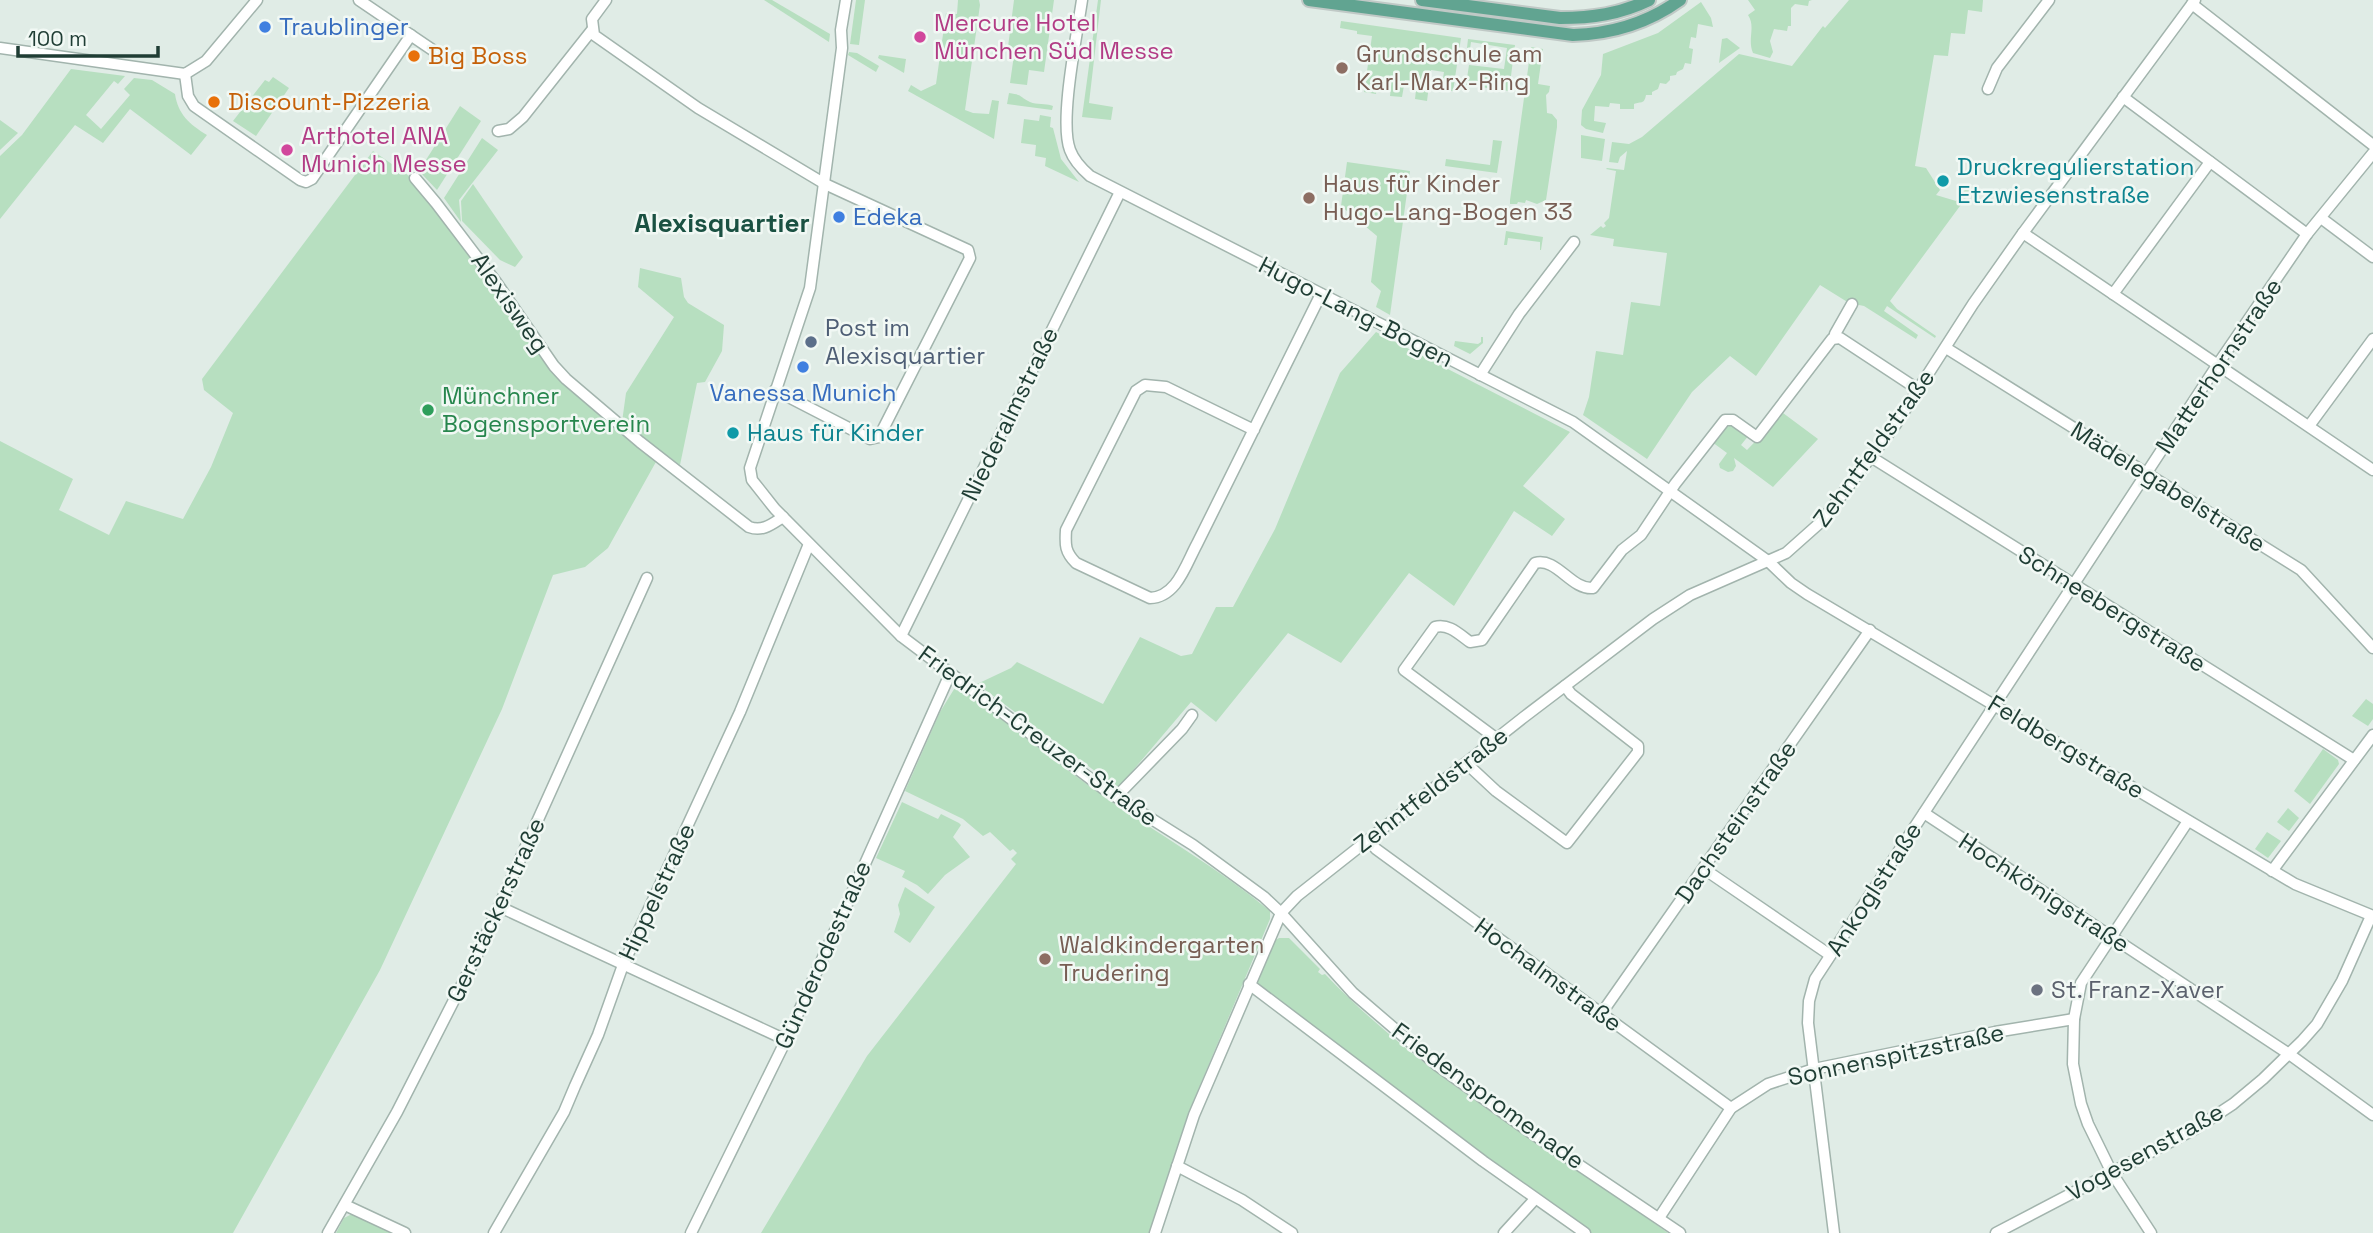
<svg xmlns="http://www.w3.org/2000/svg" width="2373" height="1233" viewBox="0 0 2373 1233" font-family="'Space Grotesk',sans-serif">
<rect width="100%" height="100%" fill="#e0ece6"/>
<!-- green -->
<g fill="#b7dfc0">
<polygon points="764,0 772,0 830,34 829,42"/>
<polygon points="856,0 865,0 859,45 850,44"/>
<polygon points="958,0 979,0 980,5 965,110 973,113 989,114 992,100 999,101 994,139 908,91 911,85 921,91 936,84 946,13 957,14"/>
<polygon points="1014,0 1054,0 1044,72 1029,70 1027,85 1010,83 1015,48 1008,47"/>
<polygon points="1098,0 1101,0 1089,103 1113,107 1111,120 1082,117"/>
<path d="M 1748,0 L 1812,0 L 1809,1 L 1808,6 L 1795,4 L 1791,8 L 1791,26 L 1788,26 L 1787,31 L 1774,29 L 1770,41 L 1773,52 L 1770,58 L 1753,53 C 1747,39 1756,27 1748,15 L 1755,10 Z"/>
<polygon points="1849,0 1983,0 1982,12 1968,10 1965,34 1951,33 1948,56 1934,55 1915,166 1926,168 1940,190 1936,195 1956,201 1969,185 1974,187 1890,301 1897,309 1936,336 1935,338 1887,306 1884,311 1918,335 1916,339 1864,306 1849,303 1820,285 1756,376 1730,356 1692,392 1647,459 1583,415 1589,397 1596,351 1623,355 1631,302 1660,306 1667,253 1613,246 1614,239 1590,235 1601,226 1603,228 1606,226 1604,223 1609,218 1616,171 1606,169 1607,168 1624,170 1627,151 1620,157 1618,163 1609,162 1612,142 1629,144 1642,137 1739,54 1792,66 1823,26 1825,28"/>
<path d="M 1701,2 L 1711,18 L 1713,27 L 1698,24 L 1696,38 L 1691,37 L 1689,48 L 1693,49 L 1691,64 L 1685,63 L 1683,69 L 1677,72 L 1676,75 L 1670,76 L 1670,80 L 1666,84 L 1660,83 L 1658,89 L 1652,92 L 1652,95 L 1646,95 C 1644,105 1641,101 1634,104 L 1634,109 L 1620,109 L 1620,104 L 1610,103 L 1609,107 L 1595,106 L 1594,121 L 1606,123 L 1603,133 L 1586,129 L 1581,125 L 1582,110 L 1601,75 L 1603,54 L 1658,33 Z"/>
<polygon points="1341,21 1461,38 1453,91 1441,90 1444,72 1431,70 1427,101 1415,99 1417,81 1405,80 1402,97 1390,96 1392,78 1379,76 1376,94 1364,92 1372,36 1357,34 1357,31 1340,28"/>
<polygon points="1727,38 1740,48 1719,63 1722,39"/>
<polygon points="1468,39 1515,45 1509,91 1466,85 1469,65 1504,69 1507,48 1471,42 1470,49 1467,48"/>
<polygon points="1531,47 1543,49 1538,84 1550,86 1549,92 1546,95 1547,113 1552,114 1557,120 1557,127 1546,200 1537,204 1526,200 1525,203 1518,202 1517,204 1510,204 1510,200"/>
<polygon points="849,52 857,53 879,66 876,72 848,55"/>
<polygon points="879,55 906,59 904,73 878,58"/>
<path d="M 71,69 L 125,76 L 118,84 L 114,81 L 86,115 L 101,129 L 130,95 L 124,89 L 134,78 L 152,80 L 175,94 C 178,114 189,124 207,135 L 191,155 L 130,109 L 103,143 L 75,125 L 0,219 L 0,156 L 22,135 Z"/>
<polygon points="273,77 289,88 256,136 233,121 265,80 269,82"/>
<path d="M 1009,93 C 1024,95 1019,97 1030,102 C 1037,105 1045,103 1053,106 L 1052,110 L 1007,104 Z"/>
<polygon points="460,106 481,121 437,190 419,171"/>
<polygon points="1040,115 1051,117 1050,127 1053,128 1061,159 1079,182 1045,166 1046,158 1035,156 1036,145 1021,143 1024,119 1039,121"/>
<polygon points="0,120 18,133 0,150"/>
<polygon points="1581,135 1605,139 1602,161 1581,158"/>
<polygon points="482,138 498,150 459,200 461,222 444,198"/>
<polygon points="1493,140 1502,141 1497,173 1445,166 1446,159 1490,165"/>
<polygon points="373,151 412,178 435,205 532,341 572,392 657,460 608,548 585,567 553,575 502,709 380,970 233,1233 0,1233 0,441 73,479 59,510 109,535 126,501 183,519 211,467 233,413 204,390 202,379"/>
<polygon points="1347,162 1410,171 1390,315 1376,307 1381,291 1371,282 1377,236 1341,206"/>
<polygon points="473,184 523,257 515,267 500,260 462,221 461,201"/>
<polygon points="1506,231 1543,237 1541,250 1540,250 1540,242 1508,238 1507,245 1504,245"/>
<polygon points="640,268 681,278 684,297 688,303 724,325 722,351 705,382 697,383 680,465 622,422 626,393 674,317 638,287"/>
<polygon points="1376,332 1570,432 1523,486 1565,519 1552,536 1514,511 1454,606 1409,573 1341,663 1288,633 1216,722 1191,702 1118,788 977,684 1011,668 1017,662 1103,704 1140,637 1181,656 1192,654 1216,607 1233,607 1275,529 1340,373"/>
<polygon points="1481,337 1483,337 1483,343 1470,354 1454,346 1455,341 1478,344 1481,342"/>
<polygon points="1783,413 1818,439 1773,487 1734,458 1736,466 1733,471 1728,472 1720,468 1719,464 1727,453 1712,442 1723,428 1732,425 1749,435 1741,445 1747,450"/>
<path d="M 956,686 C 1006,720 1052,760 1102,795 C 1158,834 1217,867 1270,911 L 1270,919 L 1188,1114 L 1149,1233 L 761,1233 L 867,1056 L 1016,864 L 1011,859 L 1017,853 L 1013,849 L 1010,851 L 990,832 L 983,836 L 963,819 L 905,791 L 940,712 Z"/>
<polygon points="2366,699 2373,704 2373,719 2368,726 2352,716"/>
<polygon points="2323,749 2338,760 2339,764 2310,804 2294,791"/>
<polygon points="902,802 938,819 941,814 959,823 961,825 953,837 970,857 945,875 928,894 917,885 902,877 905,871 876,858"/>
<polygon points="2288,808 2299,818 2289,831 2277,822"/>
<polygon points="2267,832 2281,841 2268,858 2255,849"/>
<polygon points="905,887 935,907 910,943 894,932 900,914 898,905"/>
<path d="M 1279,938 L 1289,938 L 1320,969 L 1318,972 L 1322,975 L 1325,974 C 1425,1079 1551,1148 1668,1233 L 1591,1233 L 1537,1196 L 1256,984 L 1274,941 Z"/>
<polygon points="352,1214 392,1233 336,1233 344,1218"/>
</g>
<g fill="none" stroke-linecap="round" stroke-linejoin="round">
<defs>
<g id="minor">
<polyline points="359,0 443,57"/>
<polyline points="606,0 592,19 594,35 698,108 825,184 968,250 970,258 879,437 870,439 775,390"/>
<polyline points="846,0 841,30 842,48 810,288 750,468 752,480 775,509 901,636 1104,789 1193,845 1264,897 1281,913 1353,993 1438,1066 1530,1132 1680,1233"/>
<path d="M 1082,0 C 1077,35 1059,121 1070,150 C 1074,161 1082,169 1090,176 L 1573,422 L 1768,561 L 1791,583 L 1807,594 L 2295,884 L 2373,916"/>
<polyline points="2192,4 2373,145"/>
<polyline points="0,48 185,74 206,61 257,0"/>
<polyline points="185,74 188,96 194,106 300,180 306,182 312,179 411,35"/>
<polyline points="1988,89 1997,68 2049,0"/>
<polyline points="2123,97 2307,234"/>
<polyline points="498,131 509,129 523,117 592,30"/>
<path d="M 415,178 L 436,203 L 496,282 L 554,366 L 566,379 L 640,442 L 749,527 C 763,532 772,524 783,517"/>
<polyline points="2321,218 2373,257"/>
<polyline points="2023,233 2373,470"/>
<polyline points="2113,294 2210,162"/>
<polyline points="1835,338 1835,334 1852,304"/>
<polyline points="1946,348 2301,570 2373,648"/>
<polyline points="1480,375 1519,314 1574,242"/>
<polyline points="2309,426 2373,339"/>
<path d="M 1254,430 L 1166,387 L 1145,385 L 1136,391 L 1066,530 C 1065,545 1065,552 1076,563 L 1150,598 C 1177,597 1186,564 1197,544 L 1321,294"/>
<polyline points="1871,457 2354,760"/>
<polyline points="901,636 1120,192"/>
<path d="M 1497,739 L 1404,670 L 1435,627 C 1448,623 1459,634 1470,642 L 1482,640 L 1535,563 C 1557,557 1571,590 1593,588 L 1622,550 L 1641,535 L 1675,484 L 1725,420 L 1733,420 L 1757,437 L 1832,339 L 1840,338 L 1919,390"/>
<polyline points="1466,763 1496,791 1567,843 1638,752 1638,746 1571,694 1565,686"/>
<polyline points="1116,797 1182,729 1192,715"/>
<polyline points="1924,813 2289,1054 2373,1115"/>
<polyline points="1368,840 1376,849 1731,1108"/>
<polyline points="1704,869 1830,955"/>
<polyline points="2272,871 2373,735"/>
<polyline points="500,907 786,1040"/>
<polyline points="1249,984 1483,1161 1585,1233"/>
<polyline points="1601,1014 1870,630"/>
<polyline points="1177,1166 1242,1200 1292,1233"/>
<polyline points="345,1205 405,1233"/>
<polyline points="1659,1218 1731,1108 1768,1084 1814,1069 1995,1032 2074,1019"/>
<polyline points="328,1233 397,1112 476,957 647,578"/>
<polyline points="494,1233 564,1112 575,1086 598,1035 623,965 740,712 809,544"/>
<polyline points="691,1233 786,1040 950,674"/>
<polyline points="1155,1233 1194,1115 1281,913 1297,896 1524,717 1653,619 1690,595 1786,553 1822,521 1896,424 1973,304 2023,233 2195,0"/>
<polyline points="1504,1233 1535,1199"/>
<polyline points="1834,1233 1808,1023 1809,1001 1815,979 2218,364 2307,234 2373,153"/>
<polyline points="1996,1233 2195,1129 2233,1104 2263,1079 2302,1041 2317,1024 2342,981 2371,916"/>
<polyline points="2151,1233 2112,1173 2088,1124 2081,1104 2073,1064 2074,1019 2081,983 2188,821"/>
</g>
<g id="major">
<path d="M 1309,0 L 1573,35 C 1613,34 1648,23 1680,0"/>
<path d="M 1422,0 L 1560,18 C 1592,18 1620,14 1649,0"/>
</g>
</defs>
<!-- minor casing -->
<use href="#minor" stroke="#a2b4ad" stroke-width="13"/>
<!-- major casing -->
<use href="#major" stroke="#c0c9c6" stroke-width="16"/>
<!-- minor -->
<use href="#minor" stroke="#fff" stroke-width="10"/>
<!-- major -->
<use href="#major" stroke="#61a491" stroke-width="12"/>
</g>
<!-- markers -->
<g fill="#3f7fe0" stroke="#f1f8f4" stroke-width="2.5">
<circle cx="265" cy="27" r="7"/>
<circle cx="839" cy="217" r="7"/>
<circle cx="803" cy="367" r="7"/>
</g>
<g fill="#d1479c" stroke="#f1f8f4" stroke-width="2.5">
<circle cx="920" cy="37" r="7"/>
<circle cx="287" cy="150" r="7"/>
</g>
<g fill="#e8710a" stroke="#f1f8f4" stroke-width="2.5">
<circle cx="414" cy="56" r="7"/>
<circle cx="214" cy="102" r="7"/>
</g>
<g fill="#8d6e63" stroke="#f1f8f4" stroke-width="2.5">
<circle cx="1342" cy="68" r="7"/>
<circle cx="1309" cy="198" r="7"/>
<circle cx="1045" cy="959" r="7"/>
</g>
<g fill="#0f9aa8" stroke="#f1f8f4" stroke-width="2.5">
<circle cx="1943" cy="181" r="7"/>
<circle cx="733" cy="433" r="7"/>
</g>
<circle fill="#5c6f8a" stroke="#f1f8f4" stroke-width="2.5" cx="811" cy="342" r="7"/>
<circle fill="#2e9e5b" stroke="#f1f8f4" stroke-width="2.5" cx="428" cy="410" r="7"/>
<circle fill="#6b7280" stroke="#f1f8f4" stroke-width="2.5" cx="2037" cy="990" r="7"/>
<g text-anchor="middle" stroke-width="5" stroke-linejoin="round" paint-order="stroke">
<!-- hotel labels -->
<g font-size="24" fill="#b23c85" stroke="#f1f8f4" text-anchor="start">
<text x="934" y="31">Mercure Hotel<tspan x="934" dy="28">München Süd Messe</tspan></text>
<text x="301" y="144">Arthotel ANA<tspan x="301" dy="28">Munich Messe</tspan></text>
</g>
<!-- shop labels -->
<g font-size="24" fill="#366cbe" stroke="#f1f8f4" text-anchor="start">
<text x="279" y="35">Traublinger</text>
<text x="853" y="225">Edeka</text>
<text x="803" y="401" text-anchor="middle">Vanessa Munich</text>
</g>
<!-- education labels -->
<g font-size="24" fill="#785e54" stroke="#f1f8f4" text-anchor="start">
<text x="1356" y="62">Grundschule am<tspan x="1356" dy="28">Karl-Marx-Ring</tspan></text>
<text x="1323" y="192">Haus für Kinder<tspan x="1323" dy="28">Hugo-Lang-Bogen 33</tspan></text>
<text x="1059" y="953">Waldkindergarten<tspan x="1059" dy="28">Trudering</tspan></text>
</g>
<!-- food labels -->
<g font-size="24" fill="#c56008" stroke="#f1f8f4" text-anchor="start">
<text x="428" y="64">Big Boss</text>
<text x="228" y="110">Discount-Pizzeria</text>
</g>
<!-- culture labels -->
<g font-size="24" fill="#0d838f" stroke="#f1f8f4" text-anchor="start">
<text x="1957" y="175">Druckregulierstation<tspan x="1957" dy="28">Etzwiesenstraße</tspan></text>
<text x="747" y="441">Haus für Kinder</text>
</g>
<!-- street labels -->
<g font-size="24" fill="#1f3d34" stroke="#f1f8f4">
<text transform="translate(510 303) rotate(55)" y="8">Alexisweg</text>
<text transform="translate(1356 312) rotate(27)" y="8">Hugo-Lang-Bogen</text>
<text transform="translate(2219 366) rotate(-56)" y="8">Matterhornstraße</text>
<text transform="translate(1010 414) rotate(-64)" y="8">Niederalmstraße</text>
<text transform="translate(1874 448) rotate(-54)" y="8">Zehntfeldstraße</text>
<text transform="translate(2168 487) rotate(32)" y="8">Mädelegabelstraße</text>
<text transform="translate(2112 609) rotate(32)" y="8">Schneebergstraße</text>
<text transform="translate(1038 736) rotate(36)" y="8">Friedrich-Creuzer-Straße</text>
<text transform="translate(2066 747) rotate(31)" y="8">Feldbergstraße</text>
<text transform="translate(1431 790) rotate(-38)" y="8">Zehntfeldstraße</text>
<text transform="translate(1736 822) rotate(-55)" y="8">Dachsteinstraße</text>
<text transform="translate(1874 889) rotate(-57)" y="8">Ankoglstraße</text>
<text transform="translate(657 892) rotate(-65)" y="8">Hippelstraße</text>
<text transform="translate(2044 893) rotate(33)" y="8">Hochkönigstraße</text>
<text transform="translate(496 910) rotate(-65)" y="8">Gerstäckerstraße</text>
<text transform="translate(823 955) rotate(-66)" y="8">Günderodestraße</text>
<text transform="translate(1548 975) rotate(36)" y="8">Hochalmstraße</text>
<text transform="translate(1896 1055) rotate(-12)" y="8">Sonnenspitzstraße</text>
<text transform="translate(1488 1096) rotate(36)" y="8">Friedenspromenade</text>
<text transform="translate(2145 1152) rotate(-29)" y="8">Vogesenstraße</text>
</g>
<!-- service labels -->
<g font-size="24" fill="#4e5e75" stroke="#f1f8f4" text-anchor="start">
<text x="825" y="336">Post im<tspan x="825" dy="28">Alexisquartier</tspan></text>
</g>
<!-- leisure labels -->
<g font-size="24" fill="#27864d" stroke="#f1f8f4" text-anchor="start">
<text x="442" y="404">Münchner<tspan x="442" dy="28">Bogensportverein</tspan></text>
</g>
<!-- worship labels -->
<g font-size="24" fill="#5b616d" stroke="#f1f8f4" text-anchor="start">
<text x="2051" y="998">St. Franz-Xaver</text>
</g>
<!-- neighbourhood labels -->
<g font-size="26" font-weight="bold" fill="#1a5142" stroke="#f1f8f4">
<text x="722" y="232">Alexisquartier</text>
</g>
</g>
<!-- scale -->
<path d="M18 46v10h140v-10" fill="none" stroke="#1f3d34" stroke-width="3.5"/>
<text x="28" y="46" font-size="21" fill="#1f3d34" stroke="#f1f8f4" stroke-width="5" paint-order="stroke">100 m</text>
</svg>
